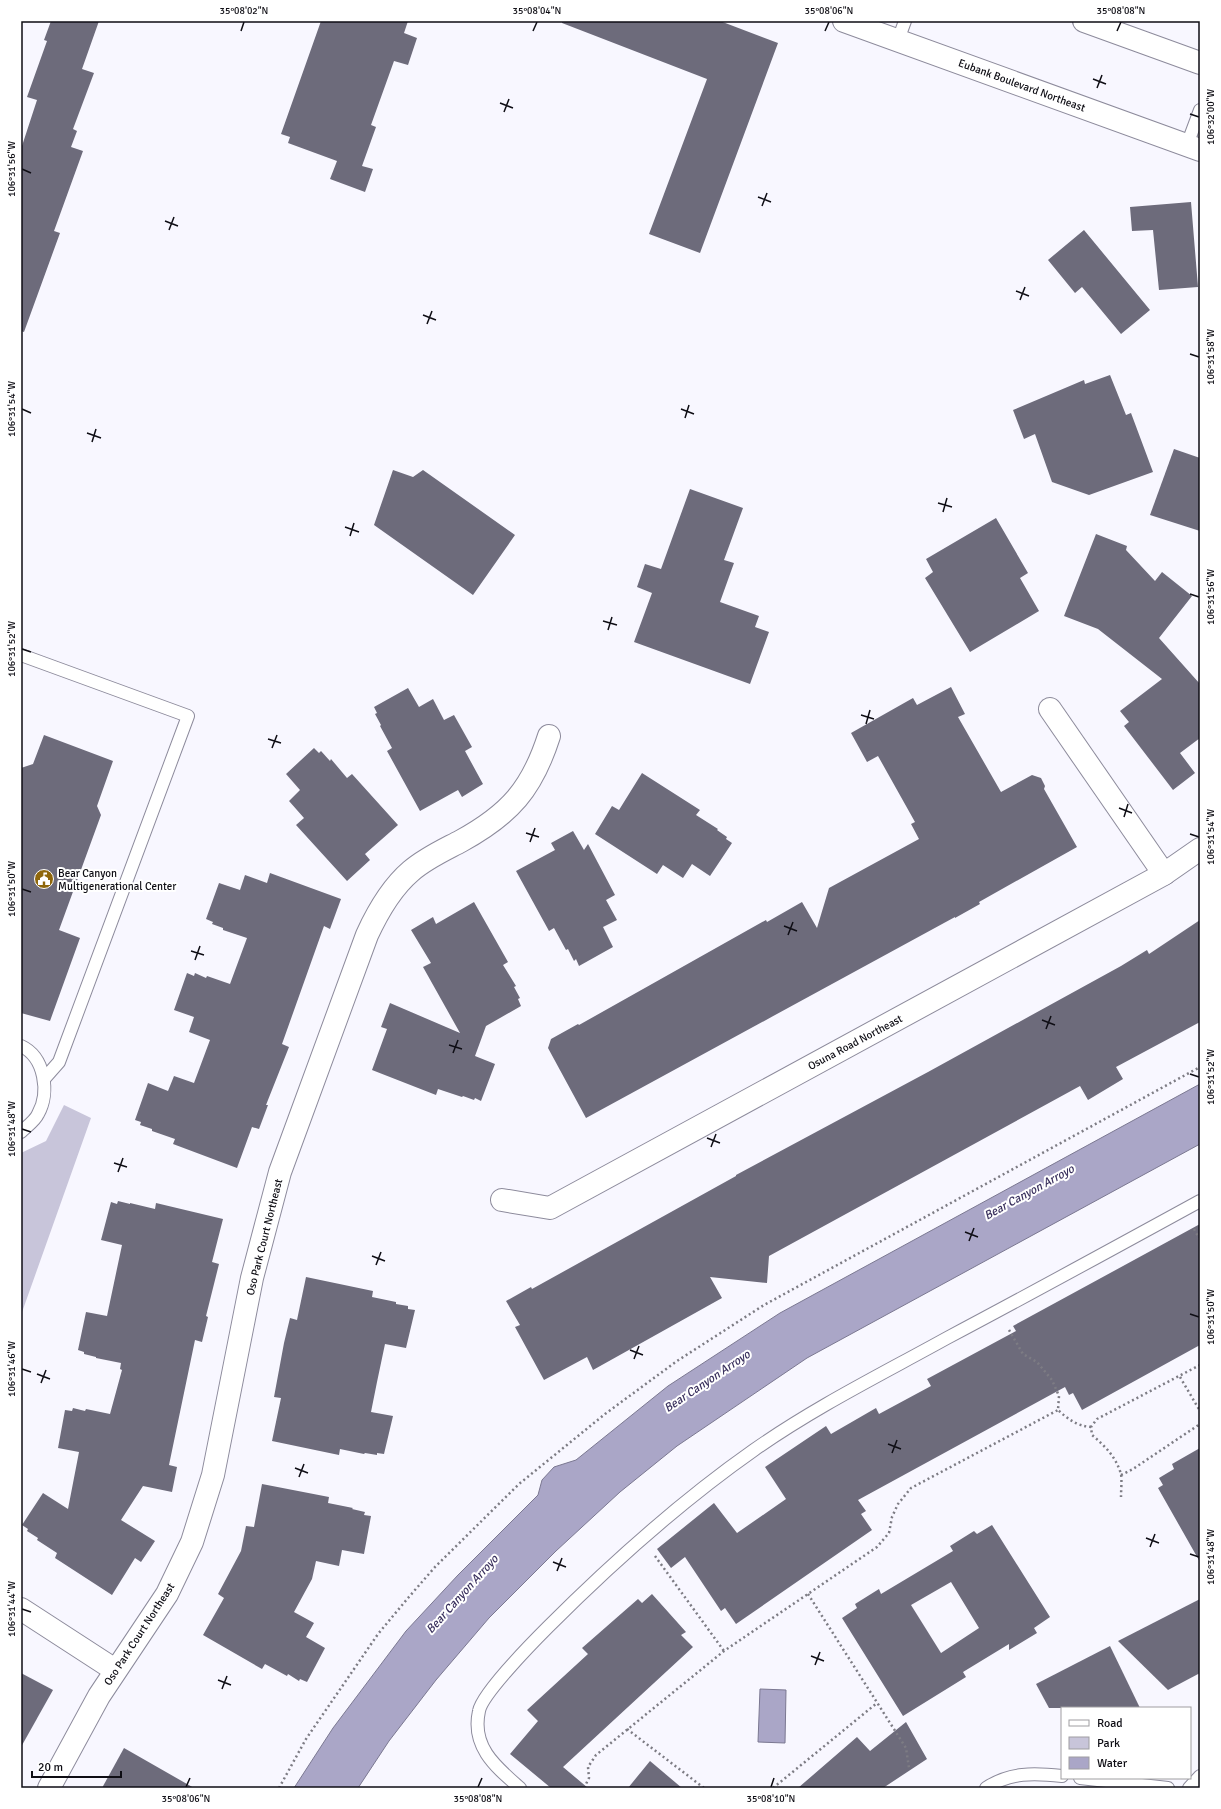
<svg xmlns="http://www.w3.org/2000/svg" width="1221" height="1809" viewBox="0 0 1221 1809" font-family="Signika,sans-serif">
<rect width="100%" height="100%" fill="#f8f7ff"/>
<!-- green -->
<polygon fill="#c8c5da" points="64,1105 91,1118 21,1315 21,1153 46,1141"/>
<!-- water -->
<g fill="#aaa6c7" stroke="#7b7891">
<polygon points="1200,1084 1200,1144 807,1358 677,1446 620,1492 556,1551 489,1618 436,1680 389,1741 358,1788 294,1788 333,1728 406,1631 458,1575 538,1495 542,1480 554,1467 576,1460 668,1386 780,1313"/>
<polygon points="760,1689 786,1690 785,1743 758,1742"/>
</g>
<!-- building -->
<g fill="#6d6b7b" fill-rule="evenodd">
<polygon points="51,21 99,21 82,69 94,73 73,129 77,131 71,147 83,151 54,231 60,233 24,332 21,331 21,149 37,100 27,97 47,41 44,40"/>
<polygon points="321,21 408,21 404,33 417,38 408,65 394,61 371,125 376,127 362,166 373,169 365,192 330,179 337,161 288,143 290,137 281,134"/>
<polygon points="562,21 720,21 778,43 700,253 649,234 707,79 562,23"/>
<polygon points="1191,202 1198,287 1159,290 1153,230 1132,231 1130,207"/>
<polygon points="1084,230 1150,310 1121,334 1082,287 1075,293 1048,260"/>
<polygon points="1110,375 1126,415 1131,413 1153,472 1089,495 1052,482 1035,434 1024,439 1013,410 1084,380 1085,384"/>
<polygon points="1174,449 1200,458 1200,531 1150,515"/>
<polygon points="393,470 413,477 423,470 515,535 473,595 374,525"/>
<polygon points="690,489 743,508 724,560 734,563 720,602 759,616 755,627 769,632 750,684 634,642 652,593 637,587 645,564 661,569"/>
<polygon points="996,518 1028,573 1020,578 1039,611 970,652 925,578 933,572 926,559"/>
<polygon points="1096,534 1127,546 1126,550 1155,581 1162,572 1192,596 1159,638 1200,684 1200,738 1180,753 1195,773 1173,790 1124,726 1129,722 1120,711 1162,679 1098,629 1064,616"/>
<polygon points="951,687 965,714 958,717 1001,792 1032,775 1041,778 1045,786 1044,789 1077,847 979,902 980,904 955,918 955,917 586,1118 548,1048 551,1039 578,1024 579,1025 766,920 767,922 802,902 817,928 829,888 919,839 911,824 915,822 878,756 867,762 851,733 913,698 917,705"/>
<polygon points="408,688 419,707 433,699 444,720 454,715 472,747 465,751 483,784 462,797 458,790 420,811 387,751 392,748 380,726 381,725 375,714 377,713 374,707"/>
<polygon points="44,735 113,761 97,806 101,815 59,930 80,938 50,1021 21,1013 21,768 33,764"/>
<polygon points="314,748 319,753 321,751 330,761 331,759 347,778 352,774 398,825 365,854 370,860 347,881 296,825 304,818 289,801 300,790 286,774"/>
<polygon points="642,773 700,810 696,815 718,829 717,830 727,837 726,839 732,843 710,876 692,864 683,878 663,865 657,874 595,834 612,806 619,810"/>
<polygon points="573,831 584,850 588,844 615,895 606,900 617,920 603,927 613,947 579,966 576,959 574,961 568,949 566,950 554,928 549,931 516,871 555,850 551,843"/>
<polygon points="270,873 341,899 330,929 324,926 282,1044 289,1047 266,1105 268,1105 259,1129 252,1127 237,1168 173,1144 175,1139 152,1131 152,1129 140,1125 141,1122 135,1120 148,1083 168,1091 174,1076 194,1083 210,1040 189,1032 194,1017 174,1010 187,973 194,976 195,973 206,978 207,976 230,984 247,938 223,930 223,928 212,924 213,922 206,919 219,883 240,890 245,875 267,883"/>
<polygon points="474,902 508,962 503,965 516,986 514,987 520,998 518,999 521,1006 486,1026 475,1056 495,1064 481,1101 475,1098 474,1100 463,1096 462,1097 438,1089 436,1095 372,1070 387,1029 381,1027 390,1003 460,1033 423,967 431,963 411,930 433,917 436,924"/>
<polygon points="1200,920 1200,1022 1116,1067 1123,1079 1088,1100 1080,1086 769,1256 767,1283 710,1277 722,1298 593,1370 587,1357 544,1380 515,1327 520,1325 506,1301 531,1287 532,1289 736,1176 736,1175 928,1072 1121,966 1147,950 1149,954"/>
<polygon points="118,1201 130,1204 130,1203 155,1209 156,1203 223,1219 212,1262 219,1264 206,1316 208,1317 202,1342 195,1340 169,1465 177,1467 172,1492 143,1486 121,1520 155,1541 141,1562 135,1558 112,1595 55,1558 57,1553 37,1540 38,1538 27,1531 28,1529 22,1525 43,1493 68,1509 79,1452 58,1448 65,1410 72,1411 73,1408 85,1411 86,1409 110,1414 122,1370 120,1369 121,1363 96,1358 96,1357 84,1354 84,1352 78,1350 86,1312 107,1316 122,1245 101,1240 111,1202 117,1204"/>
<polygon points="1200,1224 1200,1345 1082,1410 1073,1393 1069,1395 1065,1387 858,1500 866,1511 861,1514 872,1530 736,1624 725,1608 721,1611 685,1557 671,1568 657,1549 714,1503 737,1533 786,1499 765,1467 826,1426 831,1434 876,1408 879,1414 931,1386 927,1379 1016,1331 1013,1326"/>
<polygon points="306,1277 373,1291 372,1297 396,1302 396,1304 408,1306 408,1309 415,1310 406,1348 385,1344 377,1382 371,1412 393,1416 384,1454 377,1453 377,1455 365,1453 364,1454 340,1449 339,1455 272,1441 281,1398 274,1397 284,1343 290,1318 297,1320"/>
<polygon points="1200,1448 1200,1562 1158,1488 1163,1485 1159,1478 1174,1469 1172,1464"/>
<polygon points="262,1484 329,1497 328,1503 353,1508 352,1509 365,1512 364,1515 371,1516 364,1554 342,1550 339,1566 316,1561 312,1579 294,1612 314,1623 306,1637 325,1648 307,1682 300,1679 299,1681 288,1674 287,1676 265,1664 262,1669 203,1635 224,1598 218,1594 241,1551 246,1526 254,1527"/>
<path d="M 992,1525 L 1050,1617 L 1034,1628 L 1037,1633 L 1009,1650 L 1009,1644 L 963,1672 L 966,1677 L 903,1716 L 842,1618 L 857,1608 L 855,1604 L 879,1589 L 881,1594 L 953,1551 L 950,1546 L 974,1531 L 977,1534 ZM 951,1582 L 979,1628 L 941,1653 L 911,1605 Z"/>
<polygon points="652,1594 686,1632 681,1635 693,1647 563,1767 588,1788 551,1788 510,1754 538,1721 527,1710 588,1654 582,1648 638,1599 642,1603"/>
<polygon points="1200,1599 1200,1673 1168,1690 1118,1641"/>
<polygon points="1110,1646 1140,1708 1049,1708 1036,1684"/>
<polygon points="21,1673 53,1690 21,1747"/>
<polygon points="906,1722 927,1759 883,1788 798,1788 857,1737 870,1751"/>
<polygon points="124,1748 194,1788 102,1788"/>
<polygon points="650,1761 682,1788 628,1788"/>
</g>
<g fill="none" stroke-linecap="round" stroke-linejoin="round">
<defs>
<g id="service">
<polyline points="898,40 905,21"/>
<polyline points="1187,145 1200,110"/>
<polyline points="21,655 188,716 59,1062 44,1079"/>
<path d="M 21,1046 C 45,1057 50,1093 38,1114 C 35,1121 26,1127 21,1132"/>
<polyline points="1080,1778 1168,1788"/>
<path d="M 520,1788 C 496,1767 471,1747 479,1711 C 482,1694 533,1642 548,1627 C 612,1563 680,1502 754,1450 C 815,1407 882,1374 947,1338 C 1032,1293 1116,1247 1200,1201"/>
<path d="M 986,1788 C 1010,1772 1034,1773 1062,1776"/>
<polyline points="1189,1788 1200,1776"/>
</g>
<g id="minor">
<polyline points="1050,709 1164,874"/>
<polyline points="502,1200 550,1208 1164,874 1200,849"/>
<polyline points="21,1609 115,1670"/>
<path d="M 49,1788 L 99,1696 L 167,1594 L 192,1542 L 213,1475 L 252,1278 L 280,1172 L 367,935 C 378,911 391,888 411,871 C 426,858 444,850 461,841 C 510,814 532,789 549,736"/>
</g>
<g id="secondary">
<polyline points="844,21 1200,150"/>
<polyline points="1084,21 1200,63"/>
</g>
</defs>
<!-- service casing -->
<use href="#service" stroke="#8d8b9c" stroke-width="14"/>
<!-- minor casing -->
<use href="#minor" stroke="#8d8b9c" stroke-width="24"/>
<!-- secondary casing -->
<use href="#secondary" stroke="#8d8b9c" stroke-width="24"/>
<!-- path -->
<g stroke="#7d7c84" stroke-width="2.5" stroke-dasharray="2 3" stroke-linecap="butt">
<polyline points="1194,1229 1200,1240"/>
<path d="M 1009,1330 L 1023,1354 L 1037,1362 L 1052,1380 L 1059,1396 L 1058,1410 C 1068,1419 1077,1426 1091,1427"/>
<polyline points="1180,1377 1200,1411"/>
<polyline points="1121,1475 1133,1469 1200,1424"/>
<path d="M 1121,1497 C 1121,1490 1122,1480 1121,1474 C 1116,1457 1105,1446 1092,1435 L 1091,1427 L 1097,1419 L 1200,1365"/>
<polyline points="655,1556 724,1651"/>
<polyline points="808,1594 906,1748 909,1768"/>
<polyline points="627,1729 704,1788"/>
<polyline points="279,1788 306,1739 378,1634 408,1598 435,1567 519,1484 605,1414 677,1361 764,1305 1200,1067"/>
<polyline points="584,1788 589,1778 588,1767 596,1755 724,1651 877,1547 889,1533 892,1517 898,1504 911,1488 1058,1410"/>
<polyline points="773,1788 877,1703"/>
</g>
<!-- service -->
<use href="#service" stroke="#fff" stroke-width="12"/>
<!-- minor -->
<use href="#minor" stroke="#fff" stroke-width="22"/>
<!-- secondary -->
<use href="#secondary" stroke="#fff" stroke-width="22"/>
</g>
<!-- ticks -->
<path fill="none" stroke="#0e0d14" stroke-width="1.5" d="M 241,31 L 244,22M 533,31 L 537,22M 825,31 L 829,22M 1117,31 L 1121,22M 1093,79 L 1106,84M 1097,88 L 1102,75M 500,103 L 513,108M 504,112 L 509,99M 1190,114 L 1199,117M 22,169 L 31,173M 758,197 L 771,202M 762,206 L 767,193M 165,221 L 178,226M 169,230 L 174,217M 1016,291 L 1029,296M 1020,300 L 1025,287M 423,315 L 436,320M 427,324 L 432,311M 1190,354 L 1199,357M 22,409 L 31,413M 681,409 L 694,414M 685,418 L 689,405M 87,433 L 101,438M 92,442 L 96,429M 938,503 L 952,507M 943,512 L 947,498M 345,527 L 359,532M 350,536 L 354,523M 1190,594 L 1199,597M 603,621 L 617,625M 608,630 L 612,617M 22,649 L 31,652M 861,715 L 874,719M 866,724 L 870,710M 268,739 L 281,743M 272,748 L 277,735M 1119,808 L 1132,813M 1124,817 L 1128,804M 526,833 L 539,837M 1190,834 L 1199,837M 530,842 L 535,828M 22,889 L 31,892M 784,926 L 797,931M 788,935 L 793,922M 191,951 L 204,955M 195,960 L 200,946M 1042,1020 L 1055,1025M 1046,1029 L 1051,1016M 449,1045 L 462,1049M 453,1053 L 458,1040M 1190,1074 L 1199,1077M 22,1129 L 31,1132M 707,1138 L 720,1143M 711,1147 L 716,1134M 114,1163 L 127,1167M 118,1172 L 123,1158M 965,1232 L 978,1237M 969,1241 L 974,1228M 372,1256 L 385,1261M 376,1265 L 381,1252M 1190,1314 L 1199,1317M 630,1350 L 643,1355M 634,1359 L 639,1346M 22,1369 L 31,1372M 37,1374 L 50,1379M 41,1383 L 46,1370M 888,1444 L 901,1449M 892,1453 L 897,1440M 295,1468 L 308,1473M 299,1477 L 304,1464M 1146,1538 L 1159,1543M 1150,1547 L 1155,1534M 1190,1554 L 1199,1557M 553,1562 L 566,1567M 557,1571 L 562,1558M 22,1609 L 31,1612M 811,1656 L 824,1661M 815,1665 L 820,1652M 218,1680 L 231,1685M 222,1689 L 227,1676M 186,1787 L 190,1778M 478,1787 L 482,1778M 771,1787 L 774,1778"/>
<!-- icons -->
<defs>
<symbol id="civic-disc" viewBox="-11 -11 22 22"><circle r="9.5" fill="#8f670c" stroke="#fff"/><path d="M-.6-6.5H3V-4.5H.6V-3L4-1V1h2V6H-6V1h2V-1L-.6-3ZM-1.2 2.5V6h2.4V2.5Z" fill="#fff"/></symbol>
</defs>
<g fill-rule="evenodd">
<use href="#civic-disc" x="33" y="868" width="22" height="22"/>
</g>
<g text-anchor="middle" stroke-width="4" stroke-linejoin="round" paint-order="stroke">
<!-- street labels -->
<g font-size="11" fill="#0e0d14" stroke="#fff">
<text transform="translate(1022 85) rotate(20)" y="4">Eubank Boulevard Northeast</text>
<text transform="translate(855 1042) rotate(-28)" y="4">Osuna Road Northeast</text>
<text transform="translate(264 1237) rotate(-76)" y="4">Oso Park Court Northeast</text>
<text transform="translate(139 1634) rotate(-57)" y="4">Oso Park Court Northeast</text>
</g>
<!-- poi labels -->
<g font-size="11" fill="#0e0d14" stroke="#fff" text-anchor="start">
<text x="58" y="877">Bear Canyon<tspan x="58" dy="13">Multigenerational Center</tspan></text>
</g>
<!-- water labels -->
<g font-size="12" font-style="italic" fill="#382f5c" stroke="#fff">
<text transform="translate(1029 1192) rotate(-29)" y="4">Bear Canyon Arroyo</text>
<text transform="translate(707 1381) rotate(-34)" y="4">Bear Canyon Arroyo</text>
<text transform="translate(462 1594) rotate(-48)" y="4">Bear Canyon Arroyo</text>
</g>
</g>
<!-- border -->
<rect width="1221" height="1809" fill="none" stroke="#ffffff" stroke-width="44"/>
<!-- legend -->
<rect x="1061" y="1707" width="130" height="72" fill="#ffffff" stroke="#9f9ea1"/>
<rect x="1069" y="1720" width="20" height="6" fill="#ffffff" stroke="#9f9ea1"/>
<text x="1097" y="1727" font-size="12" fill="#0e0d14">Road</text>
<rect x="1069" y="1737" width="20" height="12" fill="#c8c5da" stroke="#9f9ea1"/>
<text x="1097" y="1747" font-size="12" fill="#0e0d14">Park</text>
<rect x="1069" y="1757" width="20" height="12" fill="#aaa6c7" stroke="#9f9ea1"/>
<text x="1097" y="1767" font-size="12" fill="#0e0d14">Water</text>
<!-- scale -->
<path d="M32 1771v6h89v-6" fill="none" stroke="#0e0d14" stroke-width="2"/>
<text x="38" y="1771" font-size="12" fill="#0e0d14" stroke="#ffffff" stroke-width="3" paint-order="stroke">20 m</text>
<rect x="22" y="22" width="1177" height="1765" fill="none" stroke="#0e0d14" stroke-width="1.5"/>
<g font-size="10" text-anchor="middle" fill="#0e0d14">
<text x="244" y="14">35°08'02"N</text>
<text x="537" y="14">35°08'04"N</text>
<text x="829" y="14">35°08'06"N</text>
<text x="1121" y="14">35°08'08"N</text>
<text transform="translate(1210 117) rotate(-90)" y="4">106°32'00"W</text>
<text transform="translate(11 169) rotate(-90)" y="4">106°31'56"W</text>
<text transform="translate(1210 357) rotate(-90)" y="4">106°31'58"W</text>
<text transform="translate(11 409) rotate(-90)" y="4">106°31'54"W</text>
<text transform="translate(1210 597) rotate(-90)" y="4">106°31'56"W</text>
<text transform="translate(11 649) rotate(-90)" y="4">106°31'52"W</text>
<text transform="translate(1210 837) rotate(-90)" y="4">106°31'54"W</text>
<text transform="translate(11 889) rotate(-90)" y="4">106°31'50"W</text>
<text transform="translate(1210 1077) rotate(-90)" y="4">106°31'52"W</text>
<text transform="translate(11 1129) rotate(-90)" y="4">106°31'48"W</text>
<text transform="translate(1210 1317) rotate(-90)" y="4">106°31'50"W</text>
<text transform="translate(11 1369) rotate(-90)" y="4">106°31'46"W</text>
<text transform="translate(1210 1557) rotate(-90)" y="4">106°31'48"W</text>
<text transform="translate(11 1609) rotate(-90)" y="4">106°31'44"W</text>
<text x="186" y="1802">35°08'06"N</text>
<text x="478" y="1802">35°08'08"N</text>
<text x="771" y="1802">35°08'10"N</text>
</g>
</svg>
